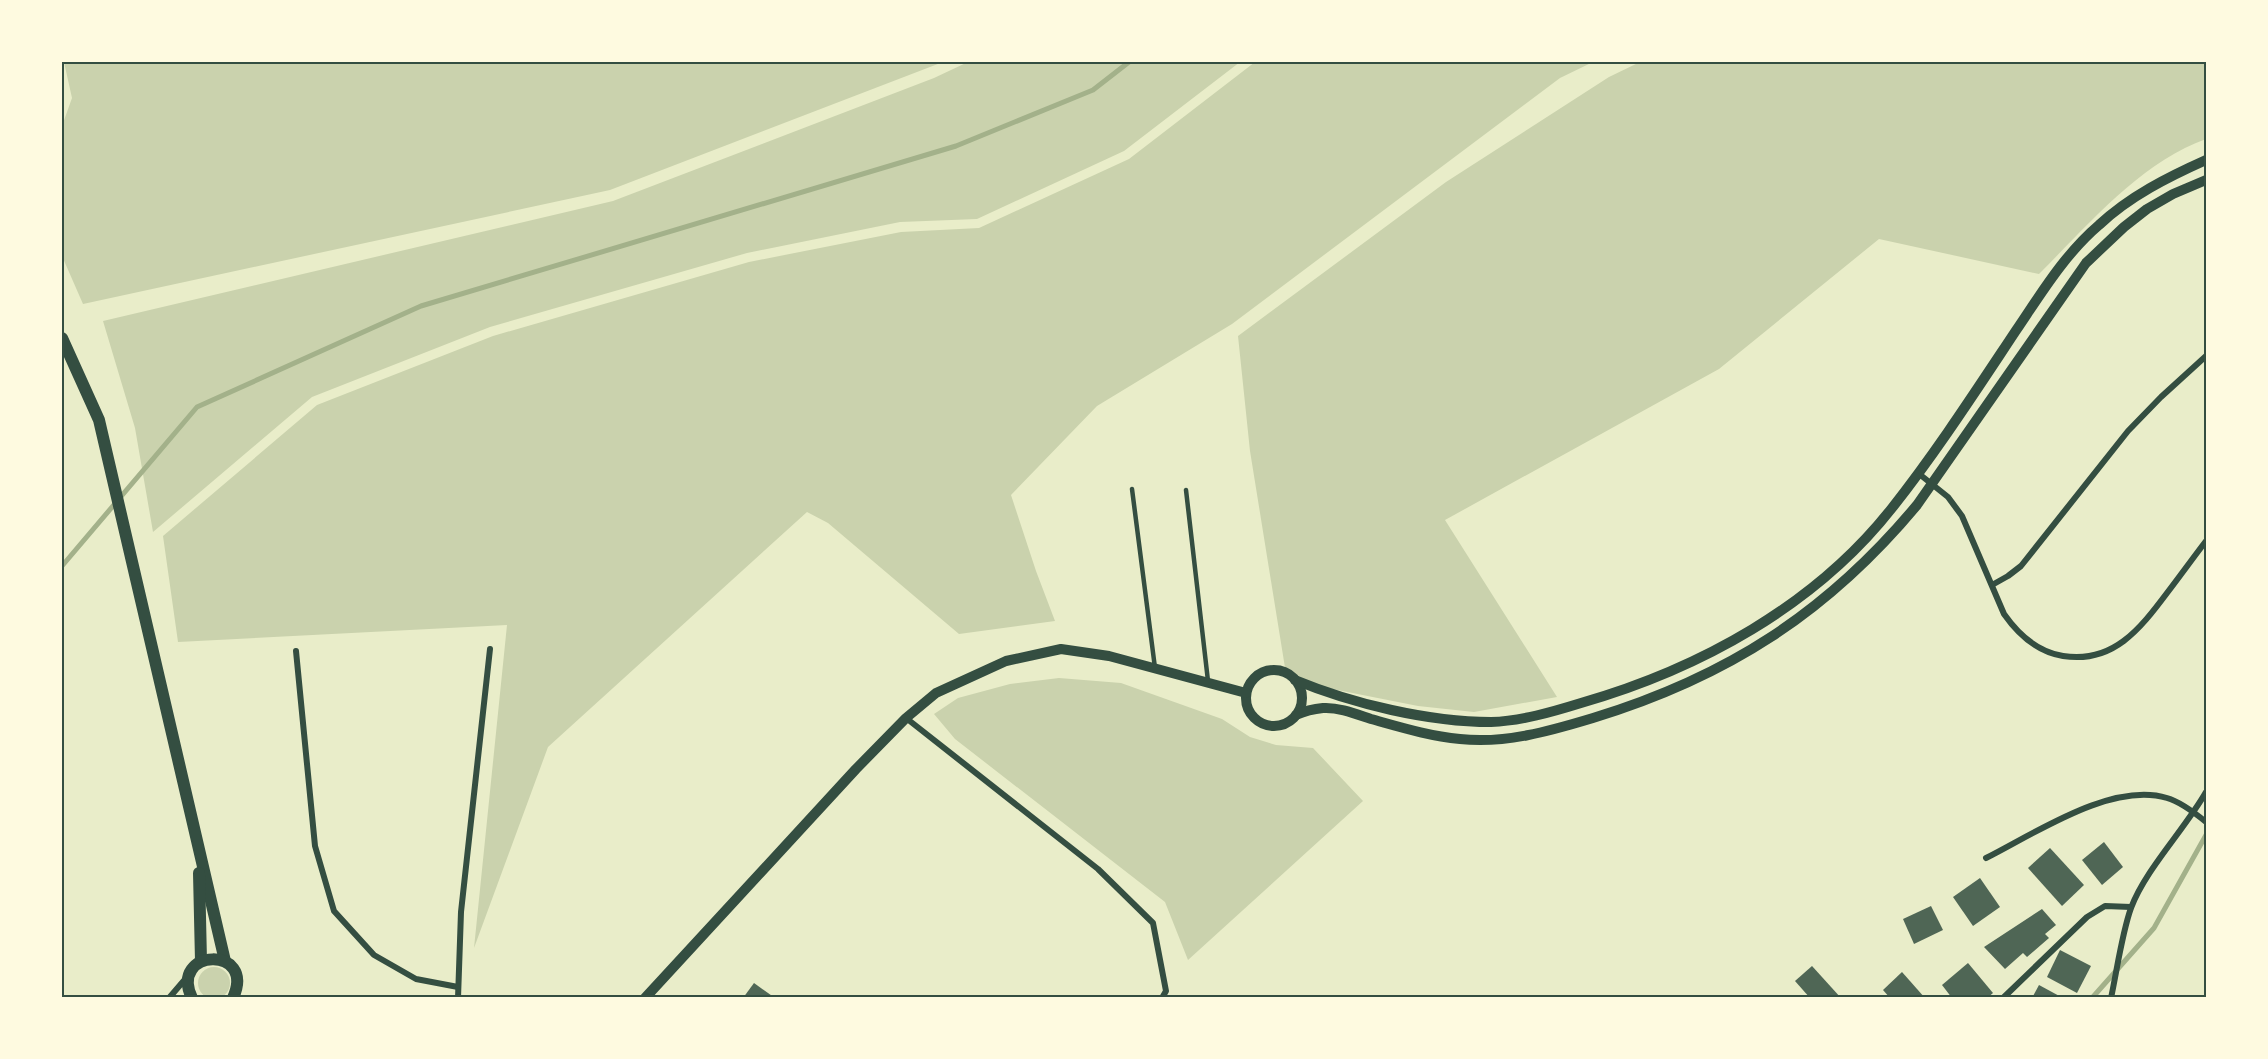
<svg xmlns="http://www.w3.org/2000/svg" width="2268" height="1059" viewBox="0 0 2268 1059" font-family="'PT Sans Narrow',sans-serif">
<rect width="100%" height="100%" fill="#e9edc9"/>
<!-- green -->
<g fill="#cad2ad">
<polygon points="64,62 943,62 610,190 83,304 62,256 62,126 72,98"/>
<polygon points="968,62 1240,62 1124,151 977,219 900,222 747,253 490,327 312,397 153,532 135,428 103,321 613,201 934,78"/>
<polygon points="1255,62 1593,62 1560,78 1232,324 1097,406 1011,495 1036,571 1055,621 959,634 828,523 807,512 548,747 474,948 507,625 178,642 163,536 317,405 493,336 749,262 901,232 979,228 1129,159"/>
<path d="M 1640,62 L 2206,62 L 2206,139 C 2141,162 2087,226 2039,274 L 1879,239 L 1719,369 L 1445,520 L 1557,697 L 1474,712 L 1418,706 L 1287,680 L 1250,451 L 1238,336 L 1446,182 L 1609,77 Z"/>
<polygon points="1059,678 1121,683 1222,719 1250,737 1276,745 1313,748 1363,801 1188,960 1165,902 955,739 934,714 958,698 1010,684"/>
<circle cx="214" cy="983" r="16"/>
</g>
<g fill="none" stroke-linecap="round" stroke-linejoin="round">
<!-- stream -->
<g stroke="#a3b18a" stroke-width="5">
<polyline points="62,566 197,407 421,306 956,146 1093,90 1129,62"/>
<polyline points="2092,998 2154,928 2206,835"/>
</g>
</g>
<!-- building -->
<g fill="#4f6655">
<polygon points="2104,842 2123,867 2102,885 2082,860"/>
<polygon points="2050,848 2084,885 2062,906 2028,868"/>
<polygon points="1980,878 2000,907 1973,926 1953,897"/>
<polygon points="1931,906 1943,930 1914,944 1903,919"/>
<polygon points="2042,909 2056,925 2045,934 2049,938 2027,957 2023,953 2005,969 1984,947"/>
<polygon points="2060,950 2091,966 2077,993 2047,977"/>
<polygon points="1968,963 1993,993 1987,998 1952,998 1942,985"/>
<polygon points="1812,966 1841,998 1810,998 1795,981"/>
<polygon points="1902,972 1925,998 1890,998 1883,990"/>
<polygon points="754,983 775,998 743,998"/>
<polygon points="2039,985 2063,998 2032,998"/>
</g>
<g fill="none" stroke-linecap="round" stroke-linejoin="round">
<!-- service -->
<g stroke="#344e41" stroke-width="4.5">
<polyline points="1132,489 1155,668"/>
<polyline points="1186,490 1208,681"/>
</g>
<!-- minor -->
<g stroke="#344e41" stroke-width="6">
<path d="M 1918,473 L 1948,497 L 1962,516 L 2004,614 C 2018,634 2038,652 2063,656 C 2113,664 2140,629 2167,593 C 2180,576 2193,558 2206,541"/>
<polyline points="1992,585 2008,576 2021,566 2128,431 2161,397 2206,356"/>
<polyline points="296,651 315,846 334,911 374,955 416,979 458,987"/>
<polyline points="906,718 1098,869 1153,923 1166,991 1162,998"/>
<path d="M 1986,858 C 2034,834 2112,781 2167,798 C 2181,802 2195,813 2206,822"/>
<polyline points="169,998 187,977"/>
<polyline points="458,998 461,912 490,649"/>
<polyline points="2003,998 2087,917 2105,906 2131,907"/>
<path d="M 2111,998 C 2117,970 2122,933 2131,908 C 2145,870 2185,829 2206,792"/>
</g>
<!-- tertiary -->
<g stroke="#344e41" stroke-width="10">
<circle cx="1274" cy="698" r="28"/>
<path d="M 1295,680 C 1353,704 1429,722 1491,722 C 1521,721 1552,712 1581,703 C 1699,669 1815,606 1892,508 C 1937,451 1977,389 2017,329 C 2042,292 2065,254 2099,225 C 2130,196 2168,177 2206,160"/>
<path d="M 1296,715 C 1305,711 1313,709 1323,708 C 1339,707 1356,714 1371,719 C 1400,727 1429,736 1460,739 C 1505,744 1550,731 1593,718 C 1727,677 1827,613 1917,505 L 2086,263 L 2124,227 L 2147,209 L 2173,194 L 2206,180"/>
<polyline points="645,998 856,769 906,718 936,693 1006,661 1061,649 1109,656 1246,693"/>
</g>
<!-- secondary -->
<g stroke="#344e41" stroke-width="12">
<polyline points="62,338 99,420 225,961"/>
<polyline points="199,873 201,961"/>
<path d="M 192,998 C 168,948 257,945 233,998"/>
</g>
</g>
<!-- border -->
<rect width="2268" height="1059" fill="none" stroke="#fefae0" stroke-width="126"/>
<rect x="63" y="63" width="2142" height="933" fill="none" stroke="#344e41" stroke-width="2"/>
</svg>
